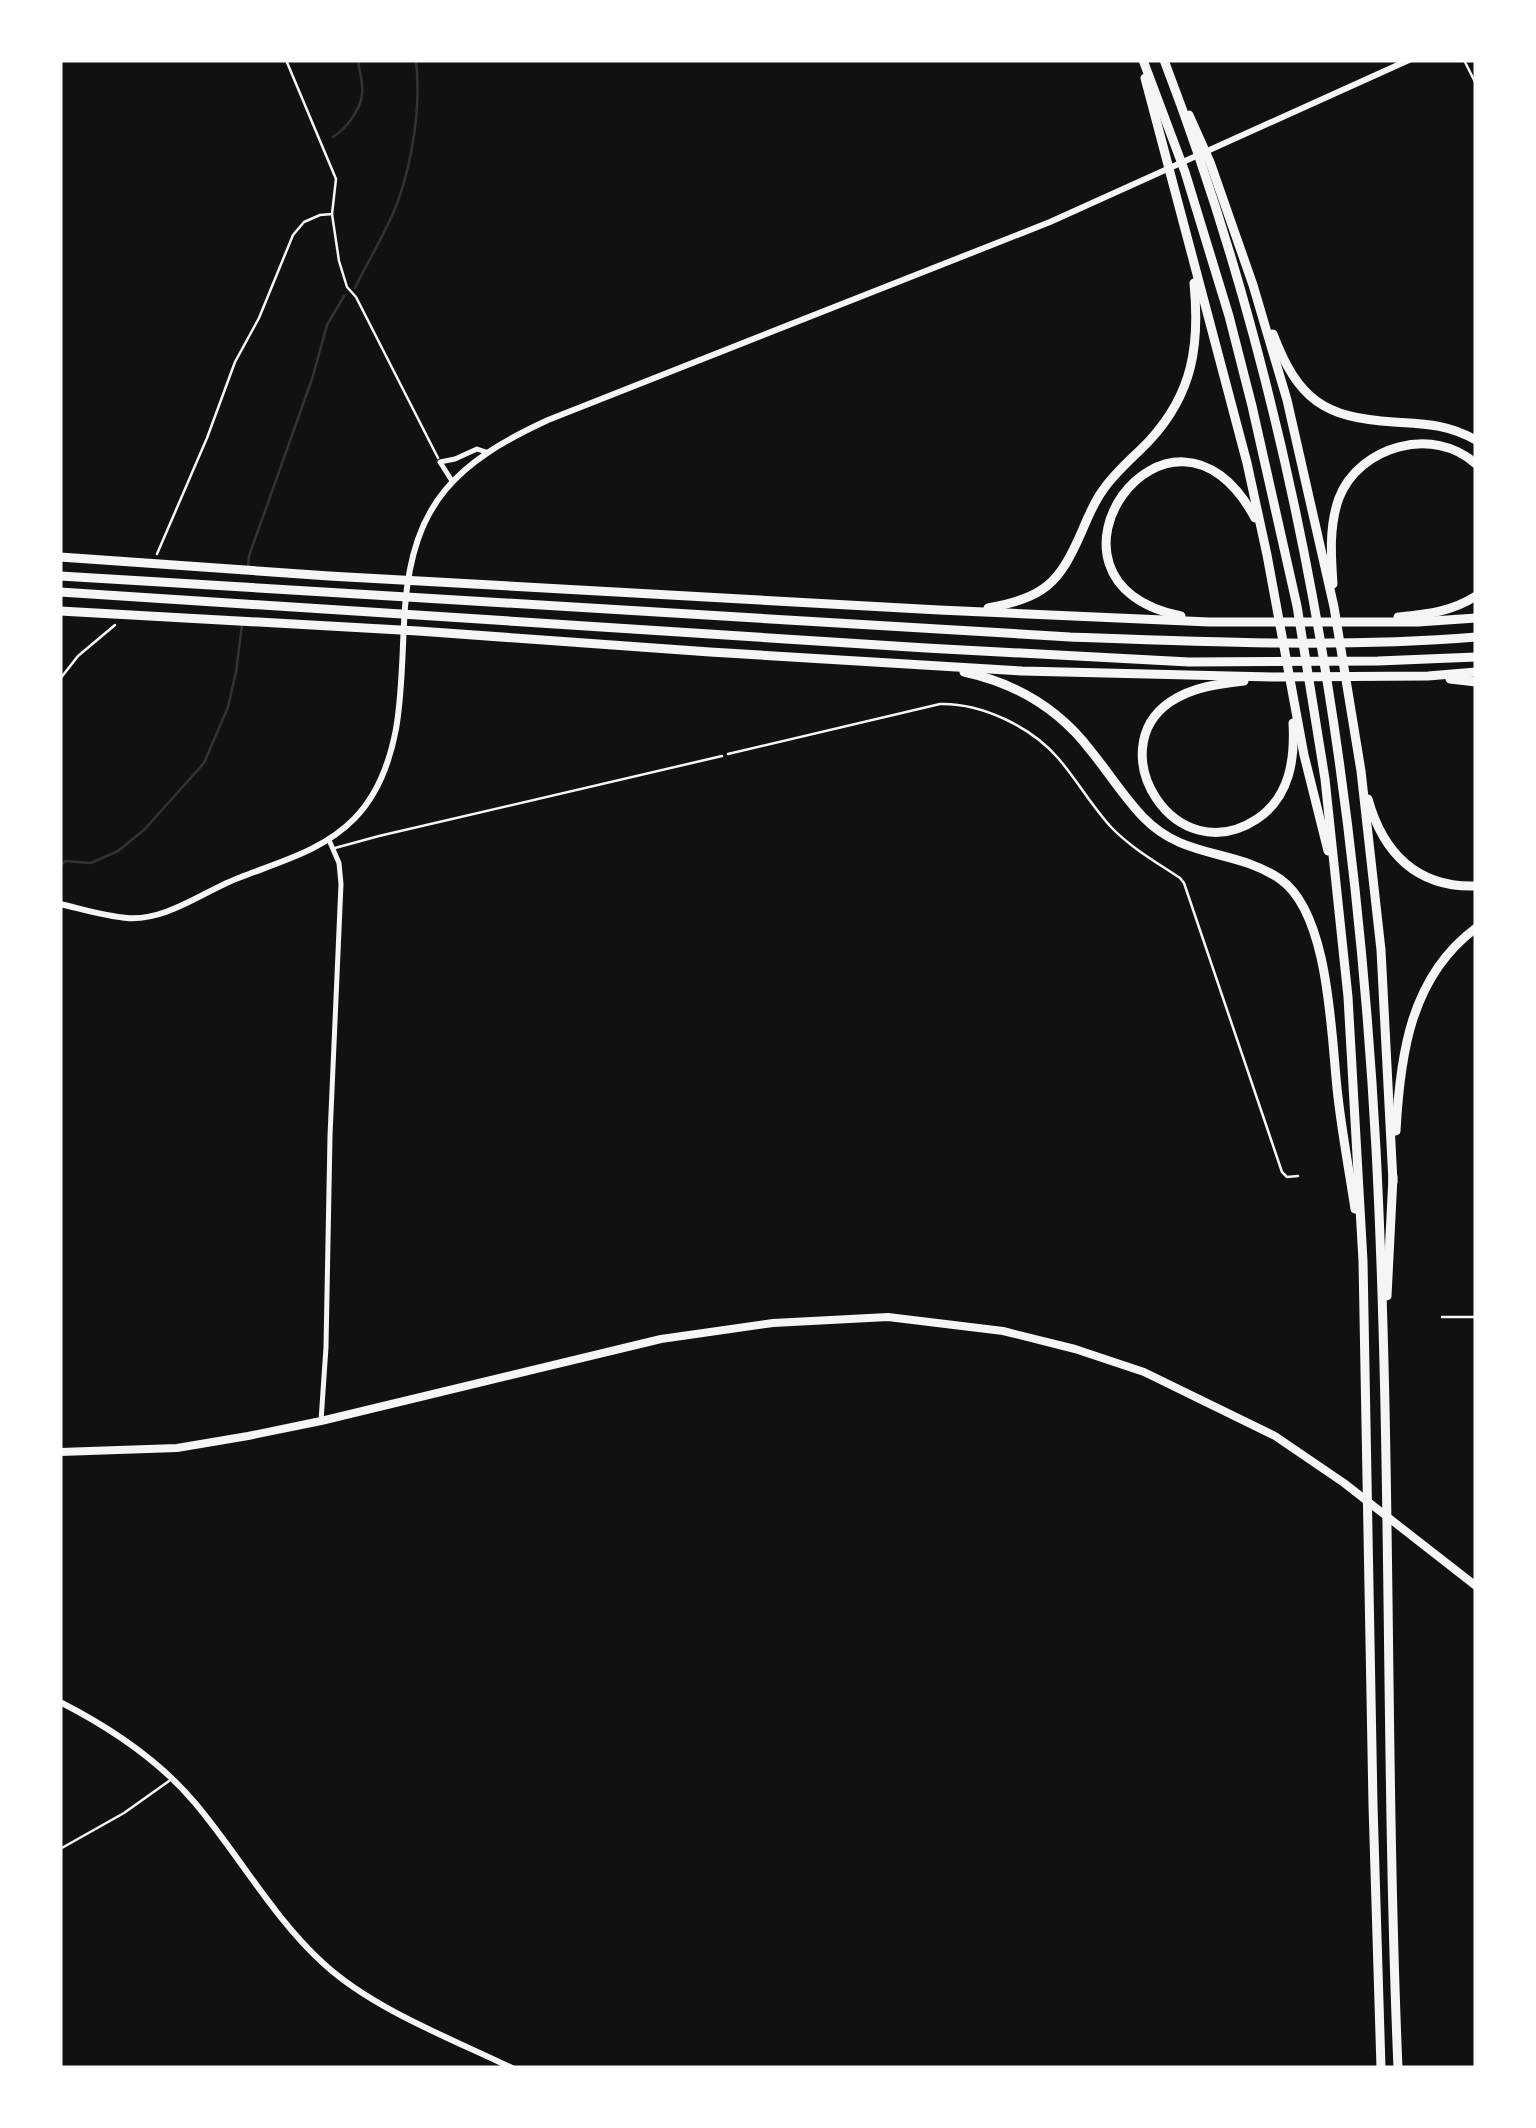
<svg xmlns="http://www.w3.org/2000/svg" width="1536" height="2128" viewBox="0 0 1536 2128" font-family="'Noto Sans',sans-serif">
<rect width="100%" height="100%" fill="#111"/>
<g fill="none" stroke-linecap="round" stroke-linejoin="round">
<!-- stream -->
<g stroke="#333" stroke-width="2.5">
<path d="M 333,137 C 346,129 360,110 362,95 C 364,84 359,71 358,60"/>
<path d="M 355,288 C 369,259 387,231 398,201 C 413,158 421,106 416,60"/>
<polyline points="248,567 249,556 312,379 327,325 344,296"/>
<polyline points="60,866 65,861 91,863 118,851 145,829 204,763 228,707 236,672 242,625"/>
</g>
<!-- path -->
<g stroke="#f5f5f5" stroke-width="2.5">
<polyline points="286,60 336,179 332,214 339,261 347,287 356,297 438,458"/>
<polyline points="157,554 207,438 235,362 259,318 293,235 304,222 320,215 332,214"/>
<polyline points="60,679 78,656 115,625"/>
<path d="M 728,754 L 940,704 C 982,703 1031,727 1058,758 C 1077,780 1091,805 1111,827 C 1130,847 1156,862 1180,878 L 1184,883 L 1282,1172 L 1287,1177 L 1298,1176"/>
<polyline points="1442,1317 1476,1317"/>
</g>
<!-- service -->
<g stroke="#f5f5f5" stroke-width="2.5">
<polyline points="1464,60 1476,84"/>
<polyline points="335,848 379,836 722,756"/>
<polyline points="60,1849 124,1813 169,1781"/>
</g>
<!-- minor -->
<g stroke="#f5f5f5" stroke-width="5">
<polyline points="452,481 440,462 455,459 477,449 486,452"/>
<polyline points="321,1421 326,1347 330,1136 341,884 339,863 329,840"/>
</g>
<!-- tertiary -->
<g stroke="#f5f5f5" stroke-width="6">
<path d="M 60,904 C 82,909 105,916 127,918 C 168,921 205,890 241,877 C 282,861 324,850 355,818 C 379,793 390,761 396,729 C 403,689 402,648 405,607 C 413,502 457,462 548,420 L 1050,222 L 1409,60"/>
<path d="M 60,1702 C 109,1727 159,1760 195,1803 C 239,1855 273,1918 324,1964 C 373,2009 452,2039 512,2068"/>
</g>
<!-- secondary -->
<polyline stroke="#f5f5f5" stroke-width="8" points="60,1452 177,1448 248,1436 321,1421 661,1339 773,1323 888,1317 1003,1331 1075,1349 1144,1372 1275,1436 1344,1483 1476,1586"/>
<!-- motorway -->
<g stroke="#f5f5f5" stroke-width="9">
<polyline points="1143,60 1185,172 1229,316 1252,406 1297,606 1325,779 1348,997 1363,1261 1373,1805 1381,2068"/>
<path d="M 1164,60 C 1297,407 1356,779 1376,1149 C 1392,1455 1385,1762 1398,2068"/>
<polyline points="1145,78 1247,463 1267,555 1304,755 1328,851"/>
<polyline points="1189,115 1210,162 1253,285 1287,400 1334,607 1361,771 1381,950 1393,1182"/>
<path d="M 1273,334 C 1298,399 1323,418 1394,422 C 1426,424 1447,424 1476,440"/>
<polyline points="60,557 329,576 939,610 1209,622 1418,622 1476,618"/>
<path d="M 60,576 L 1070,637 C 1205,642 1341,648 1476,637"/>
<path d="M 1333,584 C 1331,556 1329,525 1339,498 C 1359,446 1434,425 1476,464"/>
<polyline points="60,592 926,648 1189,662 1378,661 1476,657"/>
<path d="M 988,608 C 1045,597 1059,584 1082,531 C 1088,517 1094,502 1103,490 C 1116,471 1134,457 1150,440 C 1193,393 1200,345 1194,283"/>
<polyline points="60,611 418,631 710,652 1022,671 1274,677 1428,676 1476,672"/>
<path d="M 1181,616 C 1012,582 1170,360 1255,518"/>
<path d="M 1398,617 C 1427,614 1451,612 1476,596"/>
<path d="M 964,672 C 1015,683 1059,709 1091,751 C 1109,773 1123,796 1143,817 C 1184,860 1234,848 1280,879 C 1329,913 1331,1032 1337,1088 C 1341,1128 1349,1169 1355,1209"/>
<polyline points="1450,679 1476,682"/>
<path d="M 1244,681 C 1218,684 1192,687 1170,702 C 1100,750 1175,873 1257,819 C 1290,797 1295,759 1293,723"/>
<path d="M 1368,799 C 1383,853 1417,888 1476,886"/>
<path d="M 1396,1131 C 1400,1056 1410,977 1476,928"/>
<polyline points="1387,1296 1393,1177"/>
</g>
</g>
<!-- border -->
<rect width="1536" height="2128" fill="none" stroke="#ffffff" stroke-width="125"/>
</svg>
